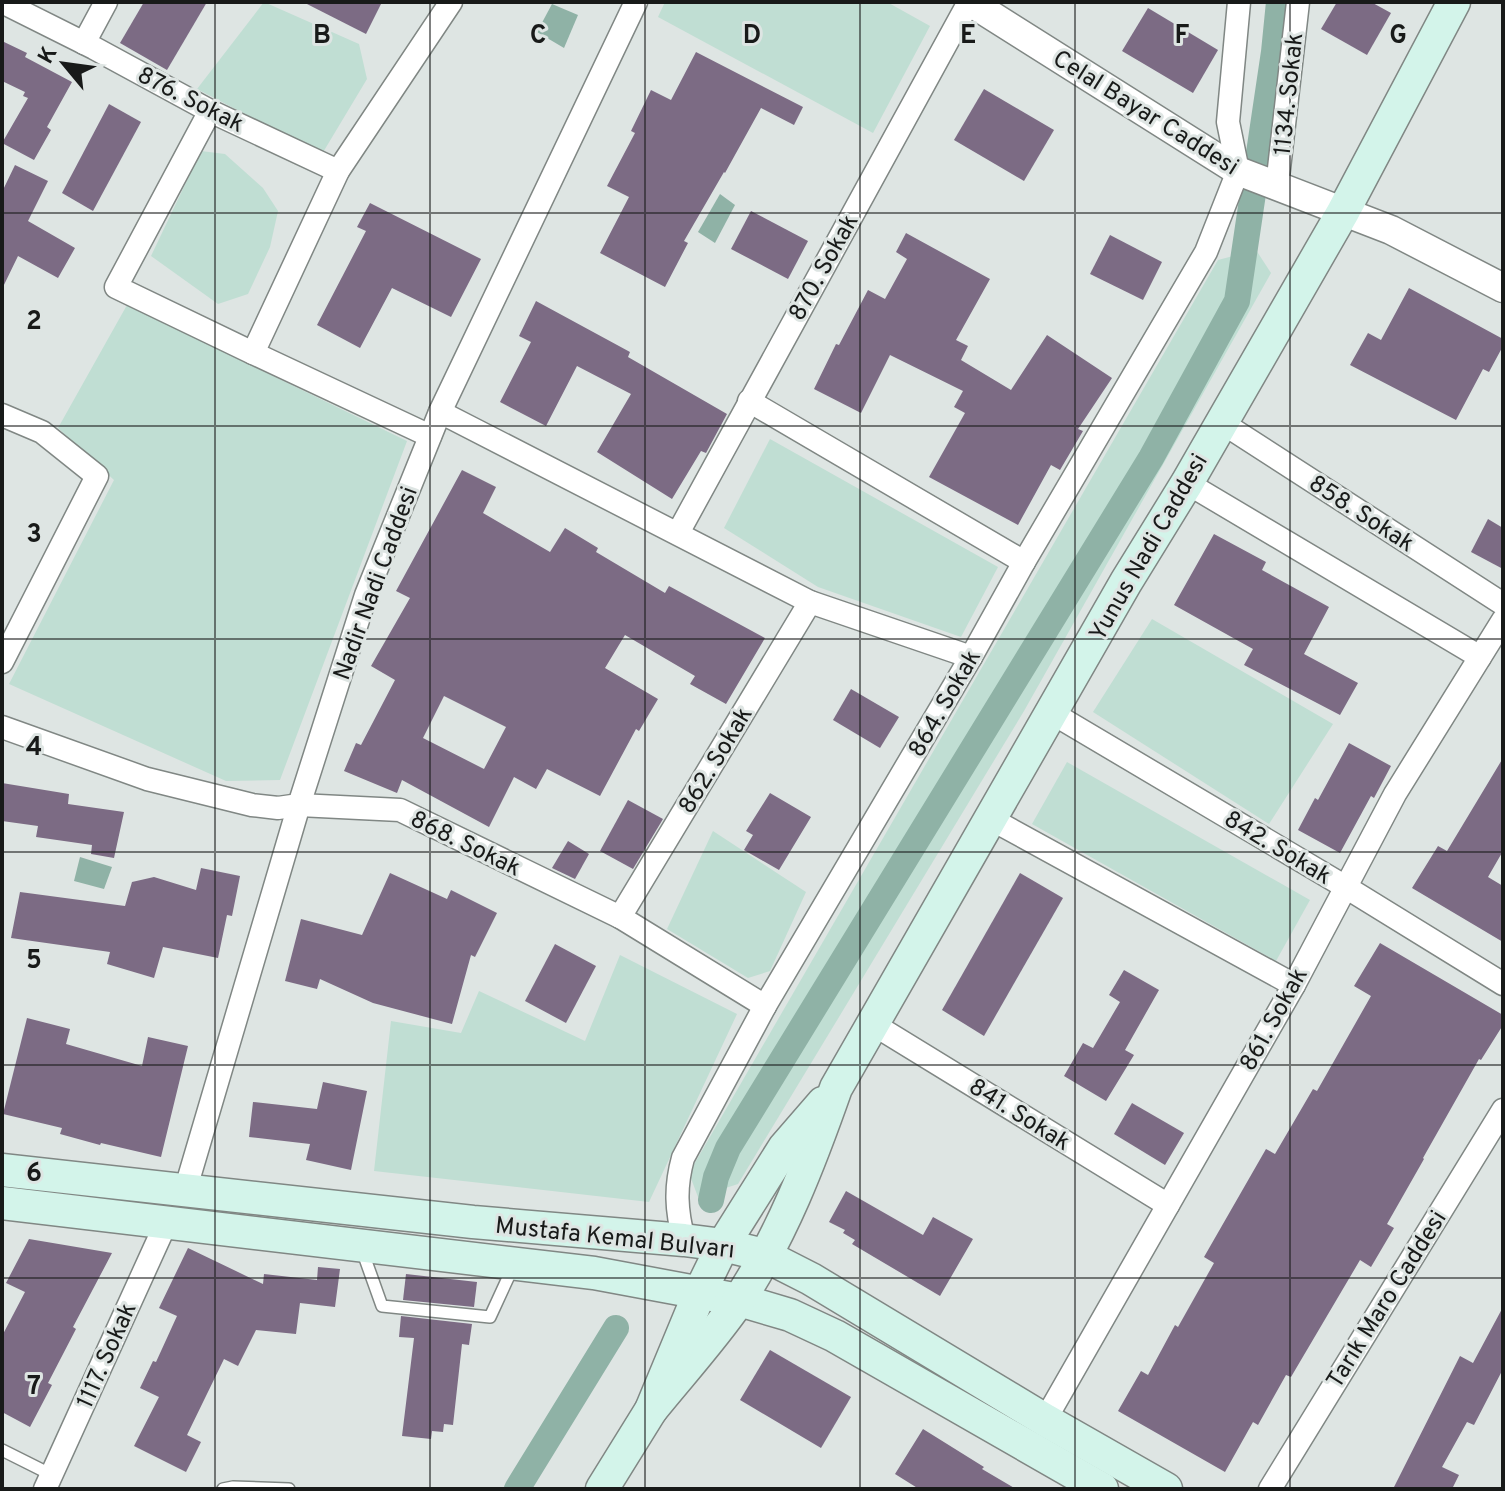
<svg xmlns="http://www.w3.org/2000/svg" width="1505" height="1491" viewBox="0 0 1505 1491" font-family="Overpass,sans-serif">
<rect width="100%" height="100%" fill="#dee5e3"/>
<!-- green -->
<g fill="#c0ded3">
<polygon points="264,2 359,44 367,79 322,154 197,89"/>
<polygon points="665,2 887,2 930,26 873,133 658,17"/>
<polygon points="201,151 225,154 263,188 278,211 270,247 248,294 218,304 151,256"/>
<polygon points="1256,250 1271,273 1024,711 738,1184 698,1197 689,1173 1218,260"/>
<polygon points="127,305 407,441 280,780 226,781 9,684 114,480 58,428"/>
<polygon points="770,439 998,567 961,637 818,587 724,528"/>
<polygon points="1152,619 1333,724 1269,824 1093,712"/>
<polygon points="1067,762 1310,900 1276,961 1032,824"/>
<polygon points="713,831 806,892 770,971 748,978 667,929"/>
<polygon points="620,955 737,1014 649,1202 374,1171 391,1021 461,1033 479,991 585,1041"/>
</g>
<!-- water -->
<g fill="#8fb2a6">
<polygon points="552,4 578,15 564,48 537,32"/>
<polygon points="720,194 735,205 715,243 698,232"/>
<polygon points="80,857 112,867 104,889 74,881"/>
</g>
<g fill="none" stroke-linecap="round" stroke-linejoin="round">
<!-- canal -->
<g stroke="#8fb2a6" stroke-width="26">
<polyline points="711,1200 716,1177 728,1148 1151,458 1237,301 1274,52 1279,2"/>
<polyline points="517,1489 616,1328"/>
</g>
</g>
<!-- building -->
<g fill="#7c6b84" fill-rule="evenodd">
<polygon points="144,2 207,2 167,70 120,43"/>
<polygon points="303,2 382,2 366,34"/>
<polygon points="1337,2 1371,2 1391,13 1367,55 1321,29"/>
<polygon points="1148,8 1218,50 1193,93 1122,51"/>
<polygon points="2,41 27,53 25,57 72,82 47,127 51,130 34,160 2,143 28,98 23,96 25,92 2,81"/>
<polygon points="696,52 803,107 794,125 761,108 725,173 724,172 684,241 688,243 665,287 600,253 629,197 607,186 635,133 631,131 651,90 671,100"/>
<polygon points="984,89 1054,130 1024,181 954,140"/>
<polygon points="109,104 141,122 93,211 62,193"/>
<polygon points="15,165 48,181 28,221 75,248 58,278 18,256 2,289 2,192"/>
<polygon points="370,203 481,259 451,317 392,288 360,348 317,325 366,231 357,227"/>
<polygon points="751,211 808,241 788,279 731,249"/>
<polygon points="906,233 990,279 956,340 968,346 961,360 1011,390 1047,335 1112,378 1078,429 1083,431 1060,470 1051,465 1018,525 929,477 965,413 954,407 963,391 890,355 861,413 814,389 836,344 839,345 868,290 885,299 907,259 896,252"/>
<polygon points="1110,235 1162,262 1143,300 1090,274"/>
<polygon points="1409,288 1503,339 1503,346 1489,372 1483,369 1456,420 1350,365 1368,333 1381,340"/>
<polygon points="536,301 630,352 628,357 727,414 706,453 701,451 672,499 597,452 631,394 577,366 546,426 500,402 531,342 519,336"/>
<path d="M 462,470 L 496,487 L 483,513 L 550,552 L 565,528 L 598,548 L 596,552 L 665,593 L 669,586 L 765,638 L 726,704 L 690,684 L 695,676 L 625,635 L 605,668 L 658,699 L 639,731 L 636,729 L 600,796 L 547,769 L 536,789 L 514,777 L 489,827 L 402,780 L 397,793 L 344,771 L 356,743 L 361,745 L 395,680 L 371,666 L 410,598 L 396,591 ZM 444,696 L 506,727 L 484,769 L 423,738 Z"/>
<polygon points="1488,519 1503,528 1503,569 1471,552"/>
<polygon points="1214,534 1266,562 1262,570 1329,607 1304,654 1358,683 1340,715 1244,665 1253,649 1174,605"/>
<polygon points="851,689 899,717 880,748 833,720"/>
<polygon points="1349,743 1391,766 1374,798 1371,796 1340,853 1298,830 1315,798 1318,800"/>
<polygon points="1503,758 1503,851 1488,877 1503,886 1503,942 1412,888 1438,846 1447,851"/>
<polygon points="2,783 69,794 68,804 124,812 114,858 91,854 92,845 36,837 38,826 2,821"/>
<polygon points="770,793 811,817 779,870 744,850 753,835 746,831"/>
<polygon points="628,800 663,819 633,869 600,851"/>
<polygon points="568,841 589,854 575,879 552,868"/>
<polygon points="201,868 240,876 232,916 227,915 218,958 163,947 154,978 107,964 110,952 11,938 20,892 125,906 132,882 154,877 196,890"/>
<polygon points="390,873 447,899 451,890 497,913 475,957 471,955 452,1024 373,1003 320,979 317,989 285,981 301,919 362,935"/>
<polygon points="1020,873 1063,898 984,1036 942,1010"/>
<polygon points="1380,943 1503,1015 1503,1025 1481,1060 1479,1059 1423,1158 1424,1159 1387,1224 1394,1228 1371,1267 1360,1260 1291,1377 1286,1375 1258,1425 1253,1422 1225,1472 1118,1411 1141,1371 1148,1375 1175,1325 1178,1327 1214,1263 1204,1257 1266,1149 1275,1154 1313,1089 1317,1091 1371,996 1354,986"/>
<polygon points="555,944 596,966 566,1023 525,1001"/>
<polygon points="1124,970 1159,990 1125,1050 1134,1055 1106,1101 1064,1076 1083,1043 1093,1048 1120,1002 1109,995"/>
<polygon points="27,1018 70,1029 66,1044 142,1066 148,1037 188,1046 161,1157 101,1143 100,1145 60,1134 62,1128 3,1114"/>
<polygon points="323,1082 367,1091 351,1170 306,1160 310,1144 249,1137 253,1102 317,1109"/>
<polygon points="1132,1103 1184,1133 1165,1165 1114,1134"/>
<polygon points="846,1191 923,1235 933,1217 973,1239 940,1296 852,1244 855,1240 843,1233 845,1230 829,1222"/>
<polygon points="29,1239 112,1253 73,1327 76,1329 48,1383 52,1385 30,1427 2,1412 2,1336 25,1292 6,1283"/>
<polygon points="188,1248 263,1284 264,1274 317,1280 318,1267 340,1269 335,1307 300,1303 296,1334 256,1330 238,1366 224,1359 187,1435 201,1442 186,1472 134,1446 159,1397 140,1388 153,1361 156,1362 177,1316 159,1308"/>
<polygon points="406,1274 477,1282 474,1307 403,1300"/>
<polygon points="1503,1307 1503,1369 1474,1425 1467,1422 1442,1467 1459,1475 1452,1489 1393,1489 1460,1356 1473,1363"/>
<polygon points="401,1316 472,1324 469,1345 462,1344 453,1425 444,1424 443,1432 432,1431 431,1439 402,1436 414,1338 399,1337"/>
<polygon points="770,1350 851,1397 821,1448 740,1400"/>
<polygon points="923,1429 984,1467 982,1469 1016,1489 919,1489 895,1474"/>
</g>
<g fill="none" stroke-linecap="round" stroke-linejoin="round">
<defs>
<g id="service">
<polyline points="362,1250 382,1306 490,1317 513,1267"/>
<polyline points="2,1450 52,1475"/>
<polyline points="223,1489 233,1487 289,1489"/>
</g>
<g id="minor">
<polyline points="2,2 94,48 210,111 338,171"/>
<polyline points="84,43 106,2"/>
<polyline points="210,111 116,287 253,353"/>
<polyline points="1277,186 1298,2"/>
<polyline points="749,401 1024,562"/>
<polyline points="440,412 810,602 971,657"/>
<polyline points="2,415 42,432 97,476 2,662"/>
<polyline points="1221,422 1503,604"/>
<polyline points="430,436 253,353 338,171 451,2"/>
<polyline points="1187,483 1480,657"/>
<polyline points="678,533 969,2"/>
<polyline points="1052,713 1344,886 1503,984"/>
<polyline points="2,727 147,779 252,805 278,808 299,805 400,810 620,917 765,1006"/>
<polyline points="991,819 1294,985"/>
<polyline points="620,917 810,602"/>
<polyline points="873,1024 1168,1205"/>
<polyline points="185,1191 299,805 366,595 440,412 636,2"/>
<path d="M 684,1240 C 676,1210 675,1187 683,1158 L 765,1006 L 971,657 L 1024,562 L 1206,252 L 1238,171 L 1228,122 L 1239,2"/>
<polyline points="1045,1420 1294,985 1395,794 1503,620"/>
<polyline points="45,1489 167,1221"/>
<polyline points="1270,1489 1503,1110"/>
</g>
<polyline id="tertiary" points="970,2 1238,171 1391,230 1503,288"/>
<g id="secondary">
<polyline points="2,1170 473,1222 684,1240 723,1245 764,1255 811,1279 1045,1420 1166,1489"/>
<polyline points="2,1203 594,1273 739,1300 790,1315 835,1336 1102,1489"/>
<path d="M 651,1410 C 680,1374 713,1338 739,1300 C 782,1235 810,1162 836,1088 L 1126,582 L 1187,483 L 1343,212 L 1454,2"/>
<polyline points="602,1489 651,1410 700,1292 723,1245 784,1148 823,1103"/>
</g>
</defs>
<!-- service casing -->
<use href="#service" stroke="#808784" stroke-width="14"/>
<!-- minor casing -->
<use href="#minor" stroke="#808784" stroke-width="25"/>
<!-- tertiary casing -->
<use href="#tertiary" stroke="#808784" stroke-width="31"/>
<!-- secondary casing -->
<use href="#secondary" stroke="#808784" stroke-width="35"/>
<!-- service -->
<use href="#service" stroke="#fff" stroke-width="11"/>
<!-- minor -->
<use href="#minor" stroke="#fff" stroke-width="22"/>
<!-- tertiary -->
<use href="#tertiary" stroke="#fff" stroke-width="28"/>
<!-- secondary -->
<use href="#secondary" stroke="#d3f4ea" stroke-width="32"/>
</g>
<!-- grid -->
<path fill="none" stroke="#181a19" stroke-width="2" stroke-opacity="0.55" d="M 215,2 L 215,1489M 430,2 L 430,1489M 645,2 L 645,1489M 860,2 L 860,1489M 1075,2 L 1075,1489M 1290,2 L 1290,1489M 2,213 L 1503,213M 2,426 L 1503,426M 2,639 L 1503,639M 2,852 L 1503,852M 2,1065 L 1503,1065M 2,1278 L 1503,1278"/>
<g text-anchor="middle" stroke-width="6" stroke-linejoin="round" paint-order="stroke">
<!-- street labels -->
<g font-size="24" fill="#181a19" stroke="#dee5e3">
<text transform="translate(1288 94) rotate(-84)" y="8">1134. Sokak</text>
<text transform="translate(191 99) rotate(27)" y="8">876. Sokak</text>
<text transform="translate(1146 112) rotate(32)" y="8">Celal Bayar Caddesi</text>
<text transform="translate(823 267) rotate(-61)" y="8">870. Sokak</text>
<text transform="translate(1362 513) rotate(33)" y="8">858. Sokak</text>
<text transform="translate(1148 547) rotate(-60)" y="8">Yunus Nadi Caddesi</text>
<text transform="translate(375 583) rotate(-70)" y="8">Nadir Nadi Caddesi</text>
<text transform="translate(944 703) rotate(-60)" y="8">864. Sokak</text>
<text transform="translate(715 760) rotate(-59)" y="8">862. Sokak</text>
<text transform="translate(466 843) rotate(26)" y="8">868. Sokak</text>
<text transform="translate(1278 847) rotate(31)" y="8">842. Sokak</text>
<text transform="translate(1273 1019) rotate(-61)" y="8">861. Sokak</text>
<text transform="translate(1020 1114) rotate(32)" y="8">841. Sokak</text>
<text transform="translate(615 1237) rotate(6)" y="8">Mustafa Kemal Bulvarı</text>
<text transform="translate(1386 1299) rotate(-58)" y="8">Tarık Maro Caddesi</text>
<text transform="translate(106 1355) rotate(-66)" y="8">1117. Sokak</text>
</g>
</g>
<g font-size="26" text-anchor="middle" font-weight="bold" fill="#181a19" stroke="#dee5e3" stroke-width="6" stroke-linejoin="round" paint-order="stroke">
<text x="322" y="43">B</text>
<text x="538" y="43">C</text>
<text x="752" y="43">D</text>
<text x="968" y="43">E</text>
<text x="1182" y="43">F</text>
<text x="1398" y="43">G</text>
<text x="34" y="329">2</text>
<text x="34" y="542">3</text>
<text x="34" y="755">4</text>
<text x="34" y="968">5</text>
<text x="34" y="1181">6</text>
<text x="34" y="1394">7</text>
</g>
<!-- border -->
<rect width="1505" height="1491" fill="none" stroke="#181a19" stroke-width="8"/>
<!-- north arrow -->
<g transform="translate(64 64) rotate(299)" stroke="#dee5e3" stroke-width="6" paint-order="stroke">
<path d="M0-6L14 30L0 20L-14 30Z" fill="#181a19"/>
<text y="-12" font-size="22" font-weight="bold" text-anchor="middle" fill="#181a19">K</text>
</g>
</svg>
